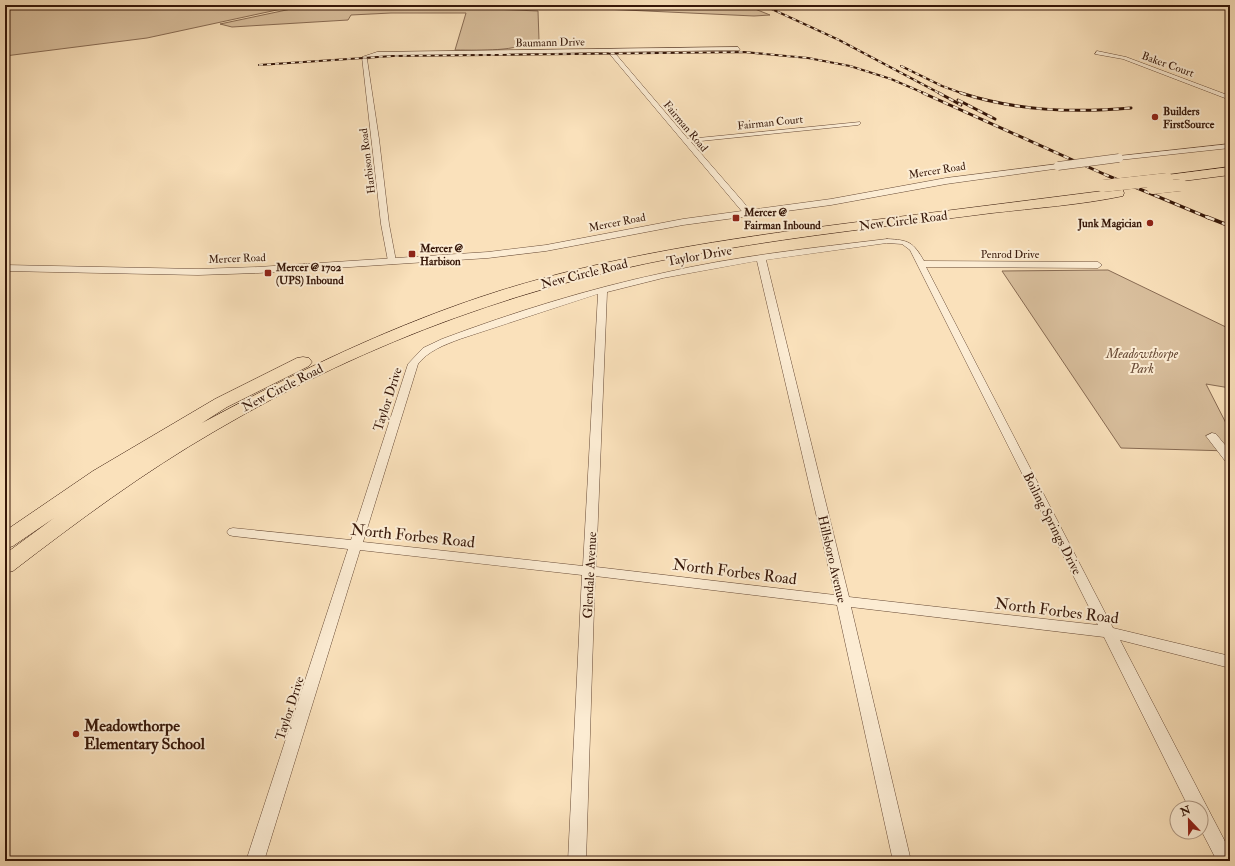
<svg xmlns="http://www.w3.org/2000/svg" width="1235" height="866" viewBox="0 0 1235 866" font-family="'IM FELL Double Pica',serif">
<rect width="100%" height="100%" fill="#fae1bb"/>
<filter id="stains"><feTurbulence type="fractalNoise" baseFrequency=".005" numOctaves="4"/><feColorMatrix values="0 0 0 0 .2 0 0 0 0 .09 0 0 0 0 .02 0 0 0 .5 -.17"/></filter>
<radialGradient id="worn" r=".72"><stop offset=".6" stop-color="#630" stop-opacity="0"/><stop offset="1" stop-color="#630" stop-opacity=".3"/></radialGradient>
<!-- green -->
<g fill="#d9bf9d" stroke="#886b53">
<polygon points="5,5 300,5 147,38 5,56"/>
<path d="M 310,5 L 400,5 L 538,11 L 539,40 C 512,52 484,50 455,50 L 466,13 L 391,13 L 351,15 L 348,20 L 232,27 L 220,24 Z"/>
<polygon points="518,5 745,5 770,15 754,16"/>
<polygon points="1108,270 1230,329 1230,388 1206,384 1230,431 1230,451 1121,448 1002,271"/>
</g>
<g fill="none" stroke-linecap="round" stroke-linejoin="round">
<defs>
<g id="minor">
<polygon points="738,47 740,50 614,52 688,139 860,122 860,124 858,125 691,142 751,211 751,215 745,215 608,52 377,56 367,59 379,139 389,224 396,261 392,264 388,261 381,224 362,57 377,52"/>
<polygon points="1097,51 1126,57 1230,96 1230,100 1123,59 1095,54"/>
<path d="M 887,239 C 909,240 913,242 924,261 L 1098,262 L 1102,265 L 1098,268 L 926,267 L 1113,628 L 1230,656 L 1230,668 L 1120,640 L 1230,851 L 1230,861 L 1217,861 L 1201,830 L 1201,808 L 1189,808 L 1104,637 L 851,607 L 911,861 L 893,861 L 837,605 L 595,576 L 586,861 L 568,861 L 582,575 L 360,550 L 264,861 L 246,861 L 348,549 L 233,536 L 229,535 L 227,532 L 229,529 L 233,528 L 351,540 L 408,364 L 423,348 L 442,339 C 514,312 588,289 663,273 C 736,256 812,248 887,239 ZM 887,243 L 902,244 L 910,250 L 1098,625 L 849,597 L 766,260 ZM 757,261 L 835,595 L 596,567 L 607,292 L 663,278 ZM 598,294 L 583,566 L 363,542 L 418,364 C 428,351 444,345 460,339 Z"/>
<polygon points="1212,433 1216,434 1230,451 1230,463 1226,462 1206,436"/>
</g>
<g id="tertiary">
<polygon points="1230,144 1230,148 1119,160 1115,158 1119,156"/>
<polygon points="1058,164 1062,166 1061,168 946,184 831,205 683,225 546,251 488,258 258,273 198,275 5,271 5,265 198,269 258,267 488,252 546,245 683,219 831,199 946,178"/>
</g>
<g id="motorway">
<polygon points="1230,167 1230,175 1167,183 1161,179 1167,175"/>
<path d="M 1118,189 L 1123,190 L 1124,193 L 1123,196 C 1080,205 1035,208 992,213 C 899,225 805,235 713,251 C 535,280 370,340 215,431 C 144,472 78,521 13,571 L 5,573 L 5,554 L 54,518 L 13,546 L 5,549 L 5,531 L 93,471 L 215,399 L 297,358 L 303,357 L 309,358 L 312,362 L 309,366 L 227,407 L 202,423 C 298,371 395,324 499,291 C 611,256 727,239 842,224 C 934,212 1026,201 1118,189 Z"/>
</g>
</defs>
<!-- minor casing -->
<use href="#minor" stroke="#674a36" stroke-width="1"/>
<!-- tertiary casing -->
<use href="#tertiary" stroke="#674a36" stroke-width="1"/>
<!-- motorway casing -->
<use href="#motorway" stroke="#361709" stroke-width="1"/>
<!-- minor -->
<use href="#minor" fill="#fcecd3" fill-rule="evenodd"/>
<!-- tertiary -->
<use href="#tertiary" fill="#fcecd3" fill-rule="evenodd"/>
<!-- motorway -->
<use href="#motorway" fill="#fae1bb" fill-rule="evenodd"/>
<defs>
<g id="rail-far2">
<polyline points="763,5 839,40 941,94"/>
<polyline points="259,65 393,56 744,52 808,58 850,66 891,79 926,94"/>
<polyline points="901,66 942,86 964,94"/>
</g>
<g id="rail-far1">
<polyline points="923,93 1106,175 1209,218"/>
<polyline points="939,93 961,105"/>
<path d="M 961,93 C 1017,111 1073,113 1131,108"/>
<polyline points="958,100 995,119"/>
</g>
<polyline id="rail" points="1207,217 1230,226"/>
</defs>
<!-- rail-far2 casing -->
<use href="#rail-far2" stroke="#361709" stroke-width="2"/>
<!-- rail-far1 casing -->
<use href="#rail-far1" stroke="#361709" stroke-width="3"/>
<!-- rail casing -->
<use href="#rail" stroke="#361709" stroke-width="3.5"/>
<!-- rail-far2 -->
<use href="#rail-far2" stroke="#fcecd3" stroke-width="1.5" stroke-dasharray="4" stroke-linecap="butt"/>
<!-- rail-far1 -->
<use href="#rail-far1" stroke="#fcecd3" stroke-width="2" stroke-dasharray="5.5" stroke-linecap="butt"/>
<!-- rail -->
<use href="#rail" stroke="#fcecd3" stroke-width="2.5" stroke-dasharray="8" stroke-linecap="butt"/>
<defs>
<polyline id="tertiary-bridge" points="1058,166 1119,158"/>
<g id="motorway-bridge">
<polyline points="1103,186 1167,179"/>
<polyline points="1153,188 1181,185"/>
</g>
</defs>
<!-- tertiary-bridge casing -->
<use href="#tertiary-bridge" stroke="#674a36" stroke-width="9" stroke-linecap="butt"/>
<!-- motorway-bridge casing -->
<use href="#motorway-bridge" stroke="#361709" stroke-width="12" stroke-linecap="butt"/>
<!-- tertiary-bridge -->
<use href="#tertiary-bridge" stroke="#fcecd3" stroke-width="8"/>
<!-- motorway-bridge -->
<use href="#motorway-bridge" stroke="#fae1bb" stroke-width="12"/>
</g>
<!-- markers -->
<g fill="#8f2418" stroke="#fcecd3" stroke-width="1.5">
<circle cx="1155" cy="117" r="4"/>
<rect x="732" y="214" width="8" height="8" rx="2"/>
<circle cx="1150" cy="223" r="4"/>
<rect x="408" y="250" width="8" height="8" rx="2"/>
<rect x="264" y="269" width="8" height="8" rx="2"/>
<circle cx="76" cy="734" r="4"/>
</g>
<g text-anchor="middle" stroke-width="4" stroke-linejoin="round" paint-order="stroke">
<!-- far-street labels -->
<g font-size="11" fill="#361709" stroke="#fcecd3">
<text transform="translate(550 42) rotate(-1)" y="4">Baumann Drive</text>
<text transform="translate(1168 64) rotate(20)" y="4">Baker Court</text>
<text transform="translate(770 122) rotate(-6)" y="4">Fairman Court</text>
<text transform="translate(686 126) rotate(50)" y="4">Fairman Road</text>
<text transform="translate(367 161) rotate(-97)" y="4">Harbison Road</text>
<text transform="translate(937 170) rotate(-9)" y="4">Mercer Road</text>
<text transform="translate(617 222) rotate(-11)" y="4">Mercer Road</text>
<text x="1010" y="258">Penrod Drive</text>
<text transform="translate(237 258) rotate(-2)" y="4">Mercer Road</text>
</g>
<!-- far-poi labels -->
<g font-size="11" font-weight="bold" fill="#361709" stroke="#fcecd3" text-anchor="start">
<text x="1163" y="115">Builders<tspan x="1163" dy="13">FirstSource</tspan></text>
<text x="744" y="216">Mercer @<tspan x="744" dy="13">Fairman Inbound</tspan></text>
<text x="1142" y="227" text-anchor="end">Junk Magician</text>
<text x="420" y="252">Mercer @<tspan x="420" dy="13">Harbison</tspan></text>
<text x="276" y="271">Mercer @ 1702<tspan x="276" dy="13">(UPS) Inbound</tspan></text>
</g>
<!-- street labels -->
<g font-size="13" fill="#361709" stroke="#fcecd3">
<text transform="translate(903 220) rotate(-7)" y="5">New Circle Road</text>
<text transform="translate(699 255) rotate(-10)" y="5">Taylor Drive</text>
<text transform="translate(584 273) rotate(-14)" y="5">New Circle Road</text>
<text transform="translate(282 387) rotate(-27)" y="5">New Circle Road</text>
<text transform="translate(387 399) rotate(-72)" y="5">Taylor Drive</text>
<text transform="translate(1053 523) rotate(63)" y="5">Boiling Springs Drive</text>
<text transform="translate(833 559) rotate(77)" y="5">Hillsboro Avenue</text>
<text transform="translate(589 575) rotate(-87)" y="5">Glendale Avenue</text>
<text transform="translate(289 708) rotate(-72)" y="5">Taylor Drive</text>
</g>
<!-- park labels -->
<g font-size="13" font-style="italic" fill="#674935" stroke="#fcecd3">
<text x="1142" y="358">Meadowthorpe<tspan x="1142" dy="15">Park</tspan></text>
</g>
<!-- near-street labels -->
<g font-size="16" fill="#361709" stroke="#fcecd3">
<text transform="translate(413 535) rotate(6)" y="6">North Forbes Road</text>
<text transform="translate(735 571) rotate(7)" y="6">North Forbes Road</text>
<text transform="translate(1057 610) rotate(7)" y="6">North Forbes Road</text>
</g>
<!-- near-poi labels -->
<g font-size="16" font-weight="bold" fill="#361709" stroke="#fcecd3" text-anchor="start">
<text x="84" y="731">Meadowthorpe<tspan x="84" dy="18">Elementary School</tspan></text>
</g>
</g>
<!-- margin -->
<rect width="1235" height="866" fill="none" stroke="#fae1bb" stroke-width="20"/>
<rect x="6" y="6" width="1223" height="854" fill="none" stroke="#361709" stroke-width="2"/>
<rect x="10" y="10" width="1215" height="846" fill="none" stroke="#361709"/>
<!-- north arrow -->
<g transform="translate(1189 820) rotate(338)"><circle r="19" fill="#fcecd3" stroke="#ad9782"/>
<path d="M0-3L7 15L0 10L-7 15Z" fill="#8f2418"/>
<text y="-6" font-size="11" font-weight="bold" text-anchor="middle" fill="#361709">N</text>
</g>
<rect width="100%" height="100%" filter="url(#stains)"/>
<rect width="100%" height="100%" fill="url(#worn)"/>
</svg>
